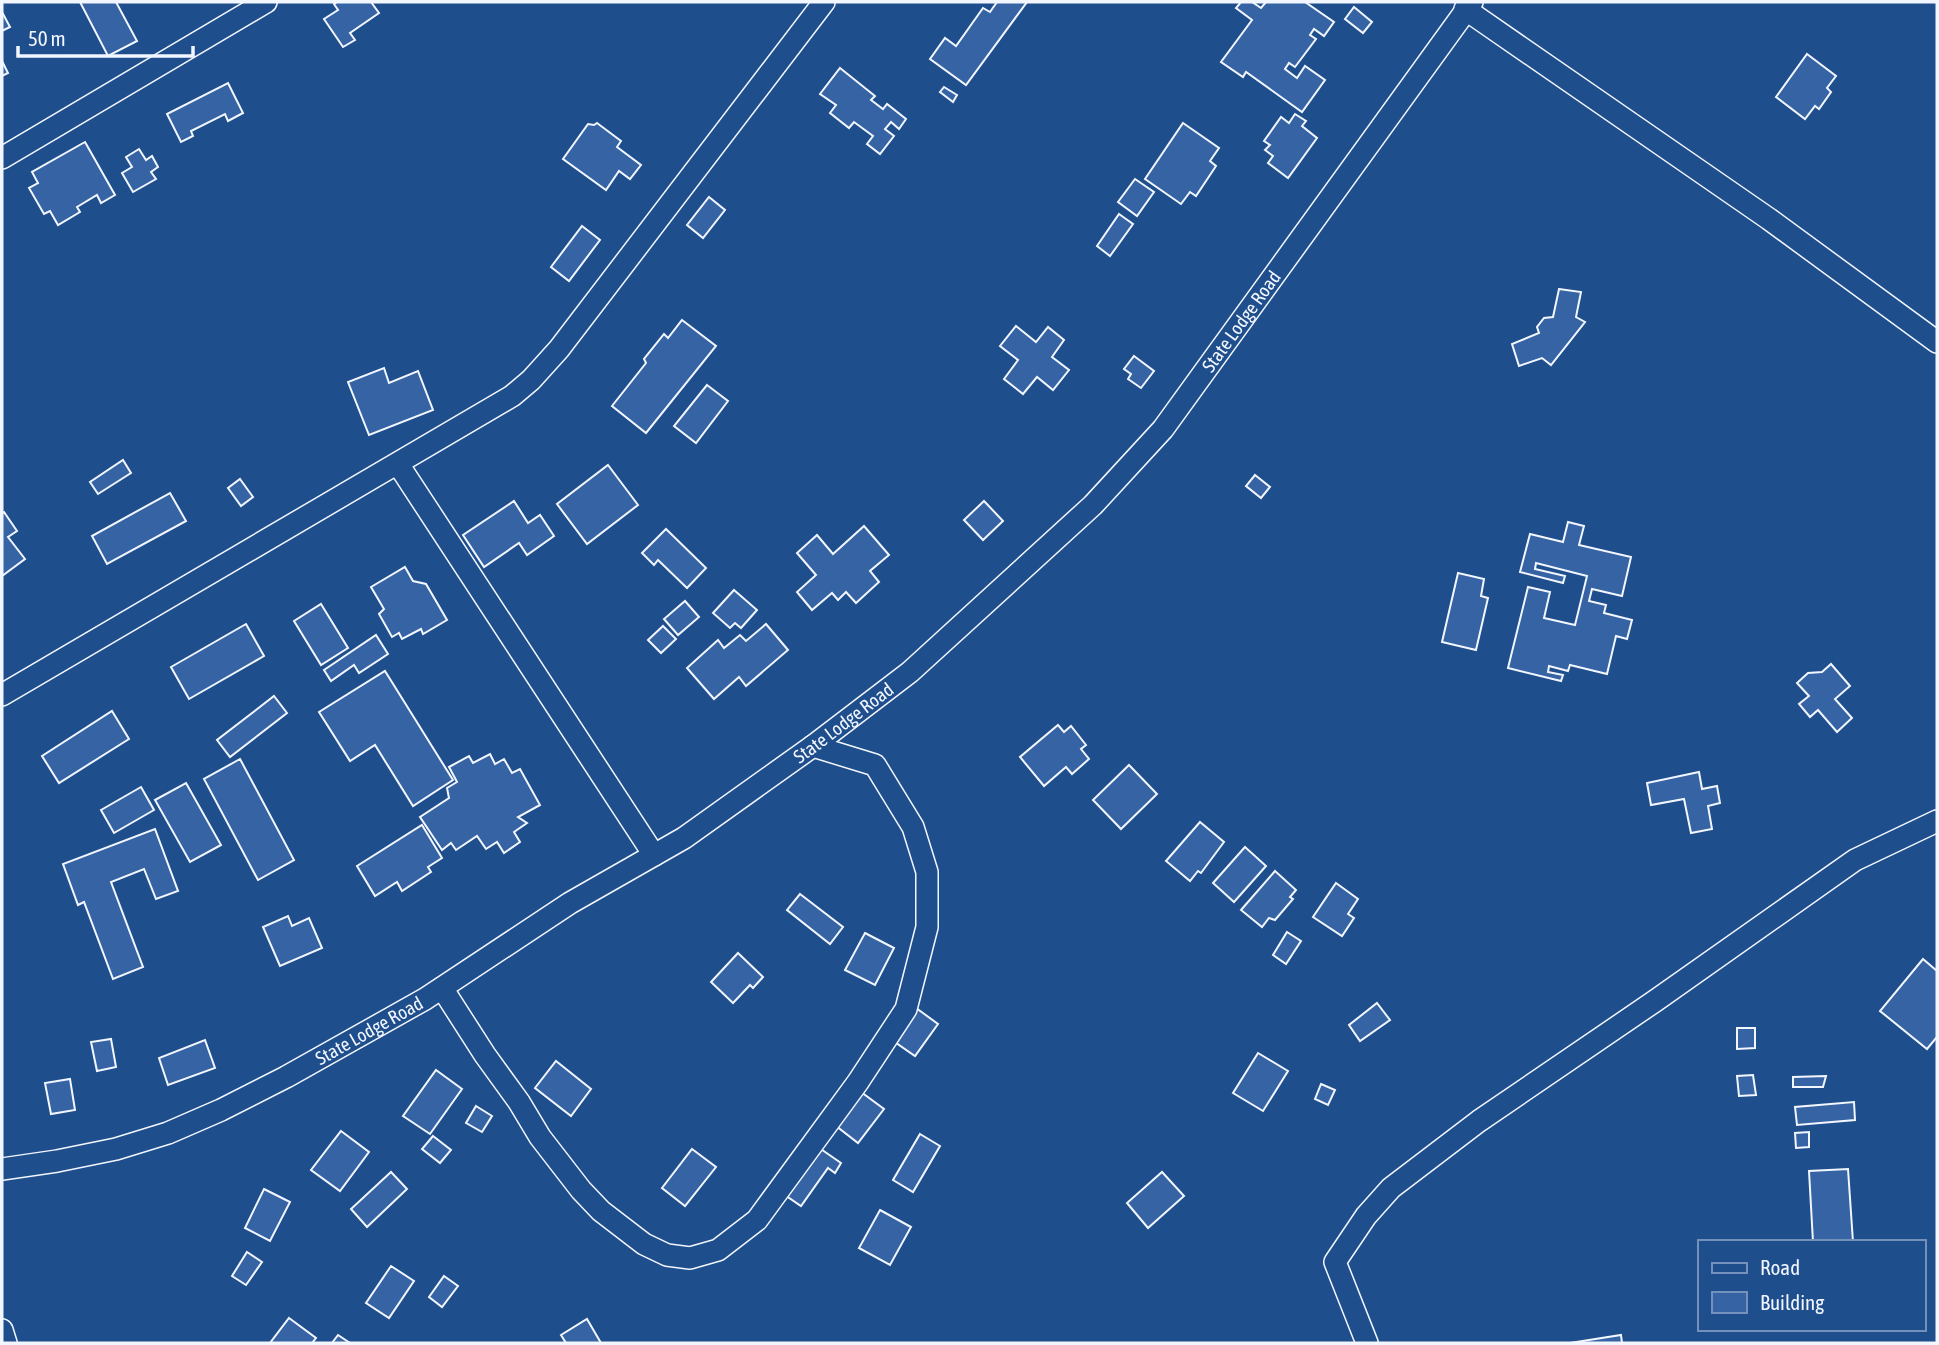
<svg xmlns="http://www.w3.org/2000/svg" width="1939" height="1345" viewBox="0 0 1939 1345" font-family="'Asap Condensed',sans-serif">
<rect width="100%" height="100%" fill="#1f4e8c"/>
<!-- building -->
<g fill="#3563a3" stroke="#f2f6ff" stroke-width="2">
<polygon points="80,2 116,2 137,41 108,56"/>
<polygon points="337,2 371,2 379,13 350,33 355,40 343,47 324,19 338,10 334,4"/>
<polygon points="997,2 1027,2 966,85 930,59 945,38 956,46 983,8 990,12"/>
<polygon points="1241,2 1252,2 1261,8 1266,2 1305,2 1334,22 1324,36 1314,29 1310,35 1316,39 1295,67 1289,63 1285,69 1297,78 1305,66 1325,80 1302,112 1246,72 1243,77 1221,62 1252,20 1236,8"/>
<polygon points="1354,7 1372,22 1363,33 1345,19"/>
<polygon points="2,12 10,27 2,31"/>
<polygon points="1807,54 1836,76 1827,88 1831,92 1819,109 1815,106 1805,119 1776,97"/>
<polygon points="2,61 8,73 2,76"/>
<polygon points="840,68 875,96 871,100 883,109 887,104 906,119 899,129 891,122 885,129 894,136 880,154 867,144 873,136 854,122 849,128 830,113 836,105 820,94"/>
<polygon points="228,83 243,113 228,121 225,114 191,131 193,136 181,142 167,114"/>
<polygon points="944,87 957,95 953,102 940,92"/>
<polygon points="1295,114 1306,121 1302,126 1317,138 1288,178 1268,163 1273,156 1265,150 1270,145 1264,141 1281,117 1289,123"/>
<polygon points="597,123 621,141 617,147 641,165 630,179 619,171 606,190 563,159 588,124 594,125"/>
<polygon points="1183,123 1219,148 1210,161 1216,166 1196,196 1190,192 1181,204 1145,179"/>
<polygon points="85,142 115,195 101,203 97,195 77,207 80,212 58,225 50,211 44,214 29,188 38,183 32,172"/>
<polygon points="139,149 146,160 152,156 158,167 151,172 156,179 133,192 122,173 132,167 126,157"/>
<polygon points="1135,179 1154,192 1137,216 1118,202"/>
<polygon points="709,197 725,210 703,238 687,225"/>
<polygon points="1119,214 1133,224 1110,256 1097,246"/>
<polygon points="582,226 600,240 569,281 551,267"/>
<polygon points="1559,289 1581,292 1576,317 1585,322 1551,365 1542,358 1519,366 1512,344 1539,333 1537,327 1544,318 1553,317"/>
<polygon points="682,320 716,346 646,433 612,406 646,363 644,359 664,334 668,338"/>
<polygon points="1016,326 1036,342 1048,327 1064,340 1052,357 1069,370 1053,390 1037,377 1023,394 1004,379 1018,360 1000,346"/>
<polygon points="1134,356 1154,371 1141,388 1128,379 1131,374 1124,369"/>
<polygon points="384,368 389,383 418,371 433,410 369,435 348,382"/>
<polygon points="707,385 728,401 696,443 674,426"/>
<polygon points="123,460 131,473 98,494 90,482"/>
<polygon points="608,465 638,505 587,544 557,504"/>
<polygon points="1255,475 1270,487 1261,498 1246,486"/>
<polygon points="240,479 253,497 241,506 228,488"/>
<polygon points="170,493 186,521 107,564 92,536"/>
<polygon points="514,501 528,523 540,515 554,536 527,555 519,543 484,567 463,535"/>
<polygon points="984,501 1003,521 983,540 964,520"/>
<polygon points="4,512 17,531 8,537 25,559 2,576 2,513"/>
<polygon points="1568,522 1584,526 1579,545 1631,557 1622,596 1592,589 1589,601 1606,605 1604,613 1632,620 1627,639 1616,636 1607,674 1570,665 1568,671 1549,666 1548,672 1563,675 1561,681 1508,668 1528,587 1550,592 1544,618 1575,625 1587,576 1536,563 1535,569 1565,576 1563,583 1520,572 1530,534 1563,542"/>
<polygon points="864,526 889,555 870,571 879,582 856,603 846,592 838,600 832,593 812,610 797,592 816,575 797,553 817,535 833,554"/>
<polygon points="666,529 706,568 687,588 658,560 654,565 642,553"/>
<polygon points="405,567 413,581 426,584 447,620 423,634 421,629 402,639 399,633 392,637 379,614 384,609 371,587"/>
<polygon points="1458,573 1484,579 1481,596 1488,598 1476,650 1442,642"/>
<polygon points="734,590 757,610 741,628 735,623 730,628 713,613"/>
<polygon points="685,601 699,617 678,635 664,619"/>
<polygon points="321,604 348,648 321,665 294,621"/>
<polygon points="246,624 264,656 189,699 171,667"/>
<polygon points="766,624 788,650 746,686 739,677 714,699 687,668 718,640 724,648 740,635 746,641"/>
<polygon points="663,626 676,639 661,653 648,640"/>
<polygon points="376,635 388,654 359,673 354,665 331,681 324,670"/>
<polygon points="1831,664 1850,686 1835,699 1852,718 1837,732 1818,710 1810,717 1799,704 1809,696 1797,683 1808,673 1822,672"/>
<polygon points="385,671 453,780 413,806 375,745 350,761 319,712"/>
<polygon points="274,696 287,713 230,757 217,740"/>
<polygon points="112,711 129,739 59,783 42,756"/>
<polygon points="1058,725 1064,732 1071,726 1086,745 1081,749 1089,759 1072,774 1066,767 1044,786 1020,757"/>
<polygon points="490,754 495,764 504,759 512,773 520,769 540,805 518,817 527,823 514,832 520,842 504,853 497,842 486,849 477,836 456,850 451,843 442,850 420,817 449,798 447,788 457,782 449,767 469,756 473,763"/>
<polygon points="240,759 294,860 258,880 204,779"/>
<polygon points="1129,765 1157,794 1121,829 1093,800"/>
<polygon points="1699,772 1702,789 1717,786 1720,803 1708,806 1712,829 1691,833 1684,799 1651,805 1647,783"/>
<polygon points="186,783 221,845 190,862 155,800"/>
<polygon points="141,787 154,810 114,833 101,810"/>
<polygon points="1200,822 1224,842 1201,873 1198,871 1190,881 1166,861"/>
<polygon points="422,825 442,858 428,867 431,872 402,891 397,882 375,896 357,866"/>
<polygon points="155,829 178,891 156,899 144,869 111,882 143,967 113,979 84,902 78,905 63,864"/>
<polygon points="1245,847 1266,866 1234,902 1213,883"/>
<polygon points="1275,871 1296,890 1290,897 1293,899 1275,920 1269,918 1262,927 1241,910"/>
<polygon points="1336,883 1358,899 1348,914 1354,918 1342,936 1313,917"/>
<polygon points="800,894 843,927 830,944 787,910"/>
<polygon points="288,916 292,926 309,918 322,948 280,966 263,927"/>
<polygon points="1287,932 1301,941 1286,964 1273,955"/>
<polygon points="865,933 894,948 875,985 845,970"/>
<polygon points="738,953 763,977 753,988 750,985 733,1003 711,982"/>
<polygon points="1923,959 1937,971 1937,1037 1927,1049 1880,1011"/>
<polygon points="1377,1003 1390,1020 1360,1041 1349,1025"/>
<polygon points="912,1005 938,1024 915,1056 889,1038"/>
<polygon points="1737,1028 1755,1028 1755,1048 1737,1049"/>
<polygon points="111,1039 116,1067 97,1071 91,1042"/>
<polygon points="205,1040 215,1068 168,1085 159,1058"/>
<polygon points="1258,1053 1288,1071 1263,1111 1233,1093"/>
<polygon points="556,1061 591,1089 571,1116 535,1088"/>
<polygon points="436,1070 462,1089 430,1134 403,1116"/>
<polygon points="1753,1075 1756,1095 1739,1096 1737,1076"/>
<polygon points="1826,1076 1823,1087 1793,1087 1793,1077"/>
<polygon points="70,1079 75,1110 51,1114 45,1083"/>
<polygon points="1321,1084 1335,1090 1328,1105 1315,1099"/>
<polygon points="857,1089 884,1109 858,1143 831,1122"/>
<polygon points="1854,1102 1855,1120 1797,1125 1795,1107"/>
<polygon points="476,1106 492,1116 482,1132 466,1123"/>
<polygon points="341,1131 369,1152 340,1191 311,1170"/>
<polygon points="1809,1132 1809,1147 1796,1148 1795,1133"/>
<polygon points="920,1134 940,1146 913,1192 893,1180"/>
<polygon points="433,1136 451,1150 440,1163 422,1149"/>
<polygon points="815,1145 841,1163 835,1173 828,1168 801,1206 782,1193"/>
<polygon points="692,1149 716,1167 685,1206 662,1188"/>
<polygon points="1848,1169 1853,1242 1813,1242 1809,1171"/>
<polygon points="391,1172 407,1189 367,1227 351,1209"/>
<polygon points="1162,1172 1184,1196 1148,1228 1127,1203"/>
<polygon points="264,1189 290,1202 270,1241 245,1228"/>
<polygon points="880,1210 911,1227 890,1265 859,1248"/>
<polygon points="247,1252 262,1262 246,1285 232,1276"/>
<polygon points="391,1266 414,1281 389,1318 366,1303"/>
<polygon points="444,1276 458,1286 442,1307 429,1297"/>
<polygon points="289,1318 316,1338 312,1343 270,1343"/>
<polygon points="587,1319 601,1343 566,1343 561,1335"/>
<polygon points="338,1335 350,1343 332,1343"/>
<polygon points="1621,1335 1622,1343 1570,1343"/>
</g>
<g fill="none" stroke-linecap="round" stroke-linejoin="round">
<defs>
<g id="minor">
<polyline points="1465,9 1769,219 1937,342"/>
<polyline points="2,158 266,2"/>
<polyline points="398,464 654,855"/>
<polyline points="2,695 512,396 531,380 559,349 824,2"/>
<polyline points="442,988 485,1055 519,1102 540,1137 581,1190 601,1211 644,1244 667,1255 690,1258 718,1250 757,1220 858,1082 906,1009 927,927 927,872 913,827 875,765 813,746"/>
<path id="s1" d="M 2,1169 L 57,1161 L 116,1149 L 168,1133 L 221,1110 L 286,1077 L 425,999 L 570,903 L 684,838 L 813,746 L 910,672 L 1093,505 L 1163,429 L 1472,2"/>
<polyline points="2,1330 6,1343"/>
<polyline points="1367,1343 1335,1262 1366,1216 1391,1188 1479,1121 1655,1001 1855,860 1937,821"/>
</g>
</defs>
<!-- minor casing -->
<use href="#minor" stroke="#f2f6ff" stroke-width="24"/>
<!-- minor -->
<use href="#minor" stroke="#1f4e8c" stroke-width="21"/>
</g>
<g text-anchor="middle" stroke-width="5" stroke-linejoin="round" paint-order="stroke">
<!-- street labels -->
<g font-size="19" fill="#f2f6ff" stroke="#1f4e8c">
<text dy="7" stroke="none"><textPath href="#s1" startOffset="1530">State Lodge Road</textPath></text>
<text dy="7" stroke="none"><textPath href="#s1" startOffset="962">State Lodge Road</textPath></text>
<text dy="7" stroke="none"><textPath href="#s1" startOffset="396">State Lodge Road</textPath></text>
</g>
</g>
<!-- border -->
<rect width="1939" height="1345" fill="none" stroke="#f2f6ff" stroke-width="7"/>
<!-- legend -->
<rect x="1698" y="1240" width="228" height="91" fill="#1f4e8c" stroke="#7391ba" stroke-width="2"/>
<rect x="1712" y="1263" width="35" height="10" fill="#1f4e8c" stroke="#7391ba" stroke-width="2"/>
<text x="1760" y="1275" font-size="21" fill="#f2f6ff">Road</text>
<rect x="1712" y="1292" width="35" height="21" fill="#3563a3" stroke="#7391ba" stroke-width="2"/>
<text x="1760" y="1310" font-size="21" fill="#f2f6ff">Building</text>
<!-- scale -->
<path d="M18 46v10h175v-10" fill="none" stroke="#f2f6ff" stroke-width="3.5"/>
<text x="28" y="46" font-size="21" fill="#f2f6ff" stroke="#1f4e8c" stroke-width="5" paint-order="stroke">50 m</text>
</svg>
